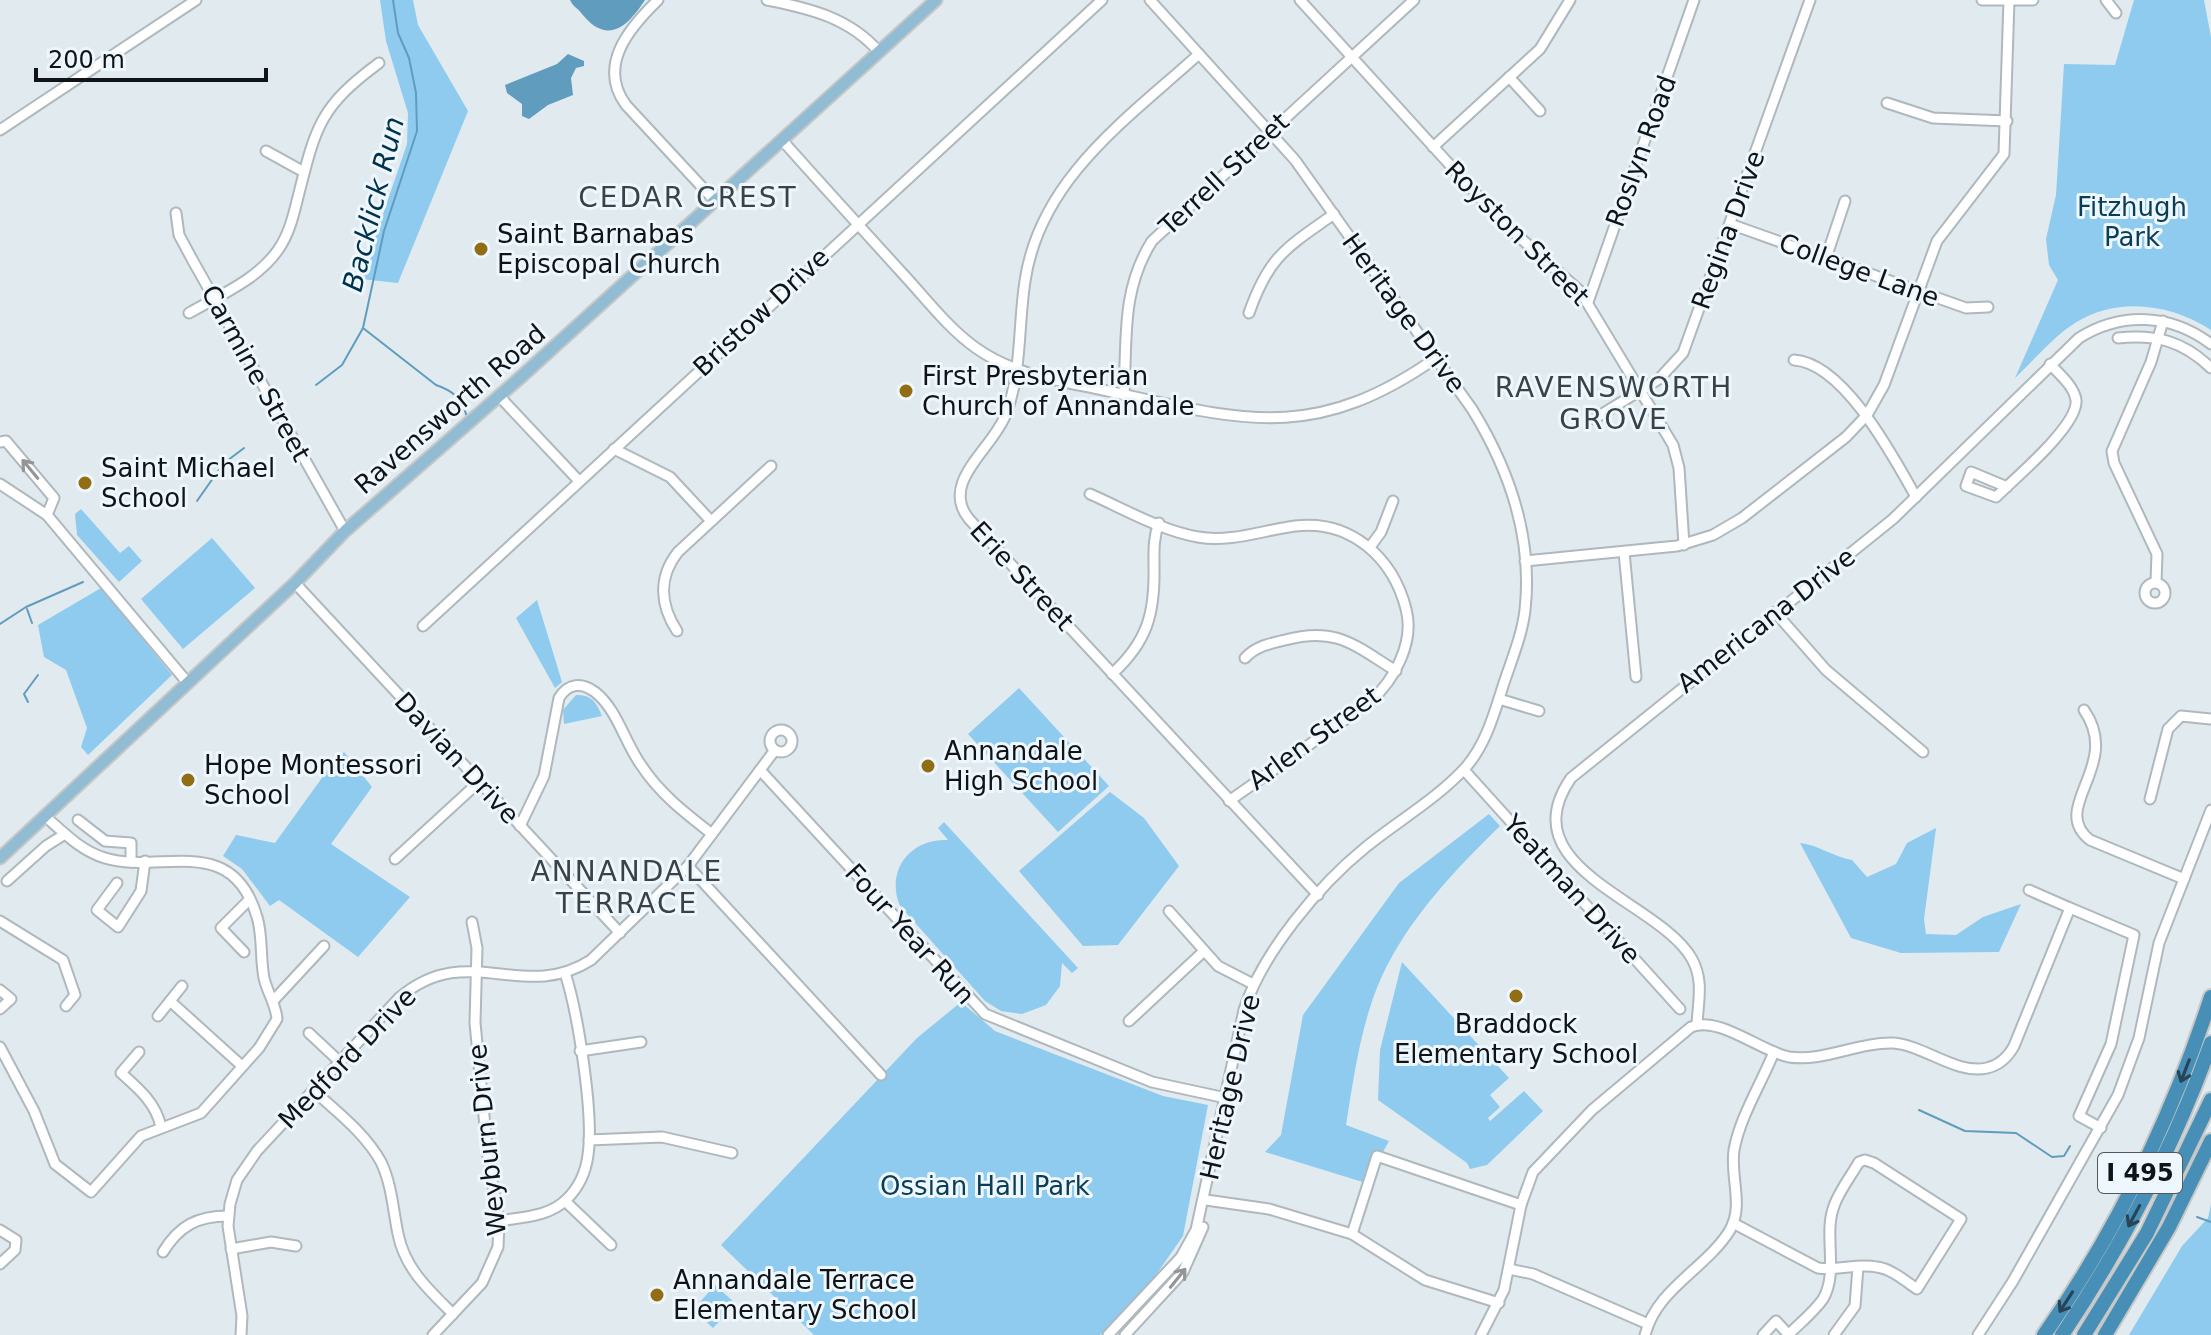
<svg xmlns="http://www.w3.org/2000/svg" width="2211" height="1335" viewBox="0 0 2211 1335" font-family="'DejaVu Sans',sans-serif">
<rect width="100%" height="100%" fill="#e1eaef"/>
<!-- green -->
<g fill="#8fcbef">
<polygon points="380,0 413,0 418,25 468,111 398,283 361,279 407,144 408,113 386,41"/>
<path d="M 2134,0 L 2204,0 L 2211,37 L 2211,330 C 2171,304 2118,296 2075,323 C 2054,336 2034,360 2015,378 L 2058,280 L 2049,265 L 2046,239 L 2056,195 L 2064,64 L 2115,65 Z"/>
<polygon points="81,509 120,553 129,546 142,561 119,582 77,535 75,514"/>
<polygon points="212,538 255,588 183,649 141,599"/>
<polygon points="101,588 172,675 88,755 81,747 87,728 66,670 44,657 38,625"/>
<polygon points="537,600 562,682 555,688 516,618"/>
<polygon points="1019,688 1109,786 1058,832 968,734"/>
<path d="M 576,695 C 592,695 596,702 602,716 L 564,724 L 563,710 Z"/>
<polygon points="344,752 372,787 331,844 410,897 358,957 279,900 270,906 242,869 223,856 236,835 275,843 332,764"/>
<polygon points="1110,792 1144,818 1179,866 1118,945 1083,946 1019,871"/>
<path d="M 1489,814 L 1500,826 C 1455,870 1409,918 1382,976 C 1361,1022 1354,1076 1346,1125 L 1389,1141 L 1366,1183 L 1265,1152 L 1281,1135 L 1303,1015 L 1399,883 Z"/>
<path d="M 944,822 L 1078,968 L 1072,973 L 1062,963 L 1060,986 L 1046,1005 L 1022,1014 L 1001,1011 L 985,1001 L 900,906 C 885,870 911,838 948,840 L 938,828 Z"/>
<path d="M 1936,828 L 1924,919 L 1926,934 L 1956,935 L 1983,917 L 2021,904 L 1999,952 L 1901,953 L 1851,938 L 1800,843 C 1819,845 1833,857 1852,860 L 1867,877 L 1896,864 L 1907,843 Z"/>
<polygon points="1402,962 1509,1078 1490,1095 1500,1107 1488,1118 1490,1121 1524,1091 1543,1111 1487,1165 1470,1169 1467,1163 1378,1100 1380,1050"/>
<polygon points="961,1002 995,1031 1163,1096 1208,1105 1183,1236 1149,1285 1100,1335 814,1335 721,1245 917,1038"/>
<polygon points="2211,1204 2211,1335 2129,1335 2182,1246 2208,1218"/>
<polygon points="715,1285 736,1304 713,1328 693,1310"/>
</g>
<!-- water -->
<g fill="#609cbe">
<path d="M 570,0 L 645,0 C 628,26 608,46 582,14 C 578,8 573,7 570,0 Z"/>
<polygon points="568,54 584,61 584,66 576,68 571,78 573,95 548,105 529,119 522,116 522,104 507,93 505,85 557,64"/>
</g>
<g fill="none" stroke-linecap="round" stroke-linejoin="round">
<!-- stream -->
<g stroke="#609cbe" stroke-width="2">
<path d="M 393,0 L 398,33 L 409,58 L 416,93 L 417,131 L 384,231 L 363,328 L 436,385 C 454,391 462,399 467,417"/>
<polyline points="316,385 342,365 363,328"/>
<polyline points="197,501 223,464 244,448"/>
<polyline points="27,609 32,623"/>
<polyline points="0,624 26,607 83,582"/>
<polyline points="28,702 24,694 38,675"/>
<polyline points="1919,1110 1965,1131 2016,1133 2052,1157 2064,1156 2070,1146"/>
<polyline points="2197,1217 2211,1222"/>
</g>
<defs>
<g id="minor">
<path d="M 658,0 C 629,28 597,66 626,105 L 715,201"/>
<path d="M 767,0 C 809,8 850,18 879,52"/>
<polyline points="1300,0 1500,220 1580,291 1673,445 1679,468 1684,545"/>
<polyline points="1982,0 2033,0"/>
<polyline points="2106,0 2116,13"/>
<path d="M 1199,54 C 1127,119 1040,179 1025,281 C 1018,326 1022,372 1006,414 C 993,449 939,482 969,519 L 1318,895"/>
<polyline points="1509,77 1540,111"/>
<polyline points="1887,103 1933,118 2007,121"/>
<polyline points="0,130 196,0"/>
<path d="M 782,140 C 822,185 863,230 904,275 C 927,300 949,329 976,348 C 1015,376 1063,381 1108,391 C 1244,421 1314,443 1436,358"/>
<polyline points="1433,147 1540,49 1570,0"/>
<polyline points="266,151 304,172"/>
<polyline points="176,213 179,235 193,261 345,531"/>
<polyline points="1730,224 1966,308 1988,307"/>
<polyline points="1826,258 1845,201"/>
<polyline points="1588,302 1694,0"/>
<path d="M 189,313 C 220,295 257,280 278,250 C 290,233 294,213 299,193 C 316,125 321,106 379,63"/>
<path d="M 1249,313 C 1269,256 1286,248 1334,214"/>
<path d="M 2118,338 C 2156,334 2183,341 2211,368"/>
<path d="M 1794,360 C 1844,363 1894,458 1916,497"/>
<path d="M 1124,395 C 1127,340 1121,290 1152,241 L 1414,0"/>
<polyline points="499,396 579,481"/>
<polyline points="1594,419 1659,379 1683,353 1810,0"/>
<polyline points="0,442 6,441 54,498 47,515"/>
<polyline points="614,449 670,477 711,521"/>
<polyline points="0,484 47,515 187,682"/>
<path d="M 2007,487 L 1971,472 L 1966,486 L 1996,497 C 2014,479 2079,425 2076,400 C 2074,386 2059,374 2050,364"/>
<path d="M 1090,494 C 1124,509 1162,531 1198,537 C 1230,543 1264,530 1295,526 C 1351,519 1393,558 1406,609 C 1415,643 1394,680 1370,702 L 1229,801"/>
<polyline points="1370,547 1381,532 1393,501"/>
<polyline points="1624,552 1636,677"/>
<polyline points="1525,561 1677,546 1713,535 1742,518 1846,437 1867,415 1884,385 1937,241 2004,154 2009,0"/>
<polyline points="2156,582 2157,554 2114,463 2112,451 2151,362 2163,321"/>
<circle cx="2155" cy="593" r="10"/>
<polyline points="295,583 620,933"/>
<polyline points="1775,612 1826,670 1923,752"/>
<polyline points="423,626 1102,0"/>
<path d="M 677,631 C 660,605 658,577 678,552 L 771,466"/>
<path d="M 1245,658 C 1256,646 1269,644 1285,640 C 1336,626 1354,645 1396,671"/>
<path d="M 1112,674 C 1147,642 1155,614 1154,567 C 1154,552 1153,538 1159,523"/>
<polyline points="1499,699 1539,711"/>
<path d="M 2084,710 C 2123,766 2048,807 2090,840 L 2184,879"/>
<circle cx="781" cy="741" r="11"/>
<polyline points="760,770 985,1014 1152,1082 1226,1098"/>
<polyline points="1464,770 1680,1009"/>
<polyline points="2150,799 2168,729 2181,716 2211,719"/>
<polyline points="78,820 105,841 131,843 131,862"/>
<path d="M 520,826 L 544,776 L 559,698 C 568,683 582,682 595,692 C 617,709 625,743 641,765 C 660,794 685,813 712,834"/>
<polyline points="395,859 480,781"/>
<polyline points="688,866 881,1075"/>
<polyline points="7,881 46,846 65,834"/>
<polyline points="117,883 97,910 118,927 141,891 145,861"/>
<polyline points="2070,908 2134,935 2111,1044 2079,1116 2101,1128"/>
<polyline points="1169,911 1218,966 1253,984"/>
<polyline points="0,921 63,960 75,995 66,1006"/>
<polyline points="244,952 221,928 250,899"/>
<polyline points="0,990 11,999 0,1009"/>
<polyline points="170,1001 242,1066"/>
<polyline points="273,1001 324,946"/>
<polyline points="158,1016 182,986"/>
<polyline points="1129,1021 1204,951"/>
<path d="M 1697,1025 C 1698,1001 1704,981 1692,959 C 1660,901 1508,869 1571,778 L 1893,519 L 2079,338 C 2122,311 2171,314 2211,344"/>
<polyline points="309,1033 340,1062"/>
<path d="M 0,1047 L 34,1111 L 55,1164 L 91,1192 L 141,1136 L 201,1113 L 259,1048 L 277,1019 C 276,1004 267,992 264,978 C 260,958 263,936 257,917 C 232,831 160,875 105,858 C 81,851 63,832 45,816"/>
<polyline points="580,1051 641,1042"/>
<path d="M 139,1052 L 121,1073 C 139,1089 156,1103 161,1127"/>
<path d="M 313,1090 C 337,1112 365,1133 381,1162 C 392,1185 393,1210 398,1234 C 405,1269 429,1290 453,1314"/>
<polyline points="589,1140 662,1137 732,1153"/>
<polyline points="1206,1200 1269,1209 1352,1234 1425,1280 1499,1303"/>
<polyline points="565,1201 611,1245"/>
<path d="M 499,1221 C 522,1217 549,1217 567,1199 C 579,1187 586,1171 588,1155 C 594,1115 578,1013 565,973"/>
<path d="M 1733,1223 L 1818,1268 C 1838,1271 1857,1263 1877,1267 C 1892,1269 1905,1281 1917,1289 L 1961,1219 L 1874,1163 L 1865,1160 L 1859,1162 C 1851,1176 1839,1191 1834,1206 C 1823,1234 1839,1272 1823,1299 C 1814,1312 1799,1324 1788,1335"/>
<polyline points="0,1230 16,1240 15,1250 0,1264"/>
<polyline points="1352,1234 1377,1156 1521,1205"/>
<polyline points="231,1249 271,1242 296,1246"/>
<path d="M 163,1252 C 179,1226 197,1216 228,1216"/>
<polyline points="1509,1269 1533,1274 1648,1324"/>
<path d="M 241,1335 L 242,1316 L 228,1226 L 230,1204 L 237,1180 L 257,1151 L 399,998 C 467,939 522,1004 591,960 L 688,866 L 775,750"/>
<polyline points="433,1335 482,1283 498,1247 499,1221 488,1157 475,1023 477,948 472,922"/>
<path d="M 1108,1335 L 1181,1257 L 1196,1230 L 1244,1010 C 1262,953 1320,884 1366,847 C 1398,821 1438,798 1466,767 C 1486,744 1494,714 1503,686 C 1511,661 1522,636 1525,610 C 1533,538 1509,469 1472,409 L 1295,160 L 1150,0"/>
<polyline points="1125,1335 1183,1272 1203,1227"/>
<path d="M 1481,1335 L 1504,1290 L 1521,1205 L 1533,1172 L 1592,1110 L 1691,1027 C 1718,1015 1762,1052 1789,1057 C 1824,1062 1858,1042 1893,1043 C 1924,1045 1956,1075 1987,1068 C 2000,1065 2008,1057 2014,1046 L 2070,908 L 2029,890"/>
<path d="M 1645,1335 C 1657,1288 1706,1269 1730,1230 C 1744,1205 1730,1177 1734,1150 C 1740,1117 1761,1084 1774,1052"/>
<polyline points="1763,1335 1776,1321 1788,1334"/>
<polyline points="1834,1335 1855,1306 1858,1267"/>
<polyline points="1978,1335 2013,1281 2118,1095 2139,1038 2159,943 2211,810"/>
</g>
<polyline id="major" points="0,858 295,583 345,531 522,376 936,0"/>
<g id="highway">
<path d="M 2044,1335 C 2116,1232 2172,1117 2211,997"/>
<path d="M 2062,1335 C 2123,1244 2174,1146 2211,1043"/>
<polyline points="2084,1335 2147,1233 2211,1100"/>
<polyline points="2105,1335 2169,1227 2211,1141"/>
</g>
</defs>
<!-- minor casing -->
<use href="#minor" stroke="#afb8bd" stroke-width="13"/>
<!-- major casing -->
<use href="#major" stroke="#c6c7c7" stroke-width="15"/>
<!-- highway casing -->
<use href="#highway" stroke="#c6c7c7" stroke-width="18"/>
<!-- minor -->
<use href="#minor" stroke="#fff" stroke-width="9"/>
<!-- major -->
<use href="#major" stroke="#91bcd3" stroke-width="11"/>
<!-- highway -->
<use href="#highway" stroke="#478fb6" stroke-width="14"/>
</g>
<!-- one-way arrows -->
<defs><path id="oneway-shaft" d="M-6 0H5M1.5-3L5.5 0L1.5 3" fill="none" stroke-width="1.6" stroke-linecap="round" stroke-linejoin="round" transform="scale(2)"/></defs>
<g stroke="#949596">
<use href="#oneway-shaft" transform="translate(30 469) rotate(-130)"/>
<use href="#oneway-shaft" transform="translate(1178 1278) rotate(-51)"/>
</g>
<g stroke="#274556">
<use href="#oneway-shaft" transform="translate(2185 1071) rotate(111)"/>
<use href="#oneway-shaft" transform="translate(2134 1216) rotate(118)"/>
<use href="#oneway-shaft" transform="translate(2066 1302) rotate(123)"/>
</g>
<!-- markers -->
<g fill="#916e14" stroke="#eef7fd" stroke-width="3">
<circle cx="481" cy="249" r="8"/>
<circle cx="906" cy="391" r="8"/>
<circle cx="85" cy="483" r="8"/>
<circle cx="928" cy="766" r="8"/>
<circle cx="188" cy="780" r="8"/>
<circle cx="1516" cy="996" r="8"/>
<circle cx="657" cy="1295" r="8"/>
</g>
<g text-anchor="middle" stroke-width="6" stroke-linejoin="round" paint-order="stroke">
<!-- shield labels -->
<rect fill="#eef7fd" stroke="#53585b" stroke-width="2" x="2098" y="1153" width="84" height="40" rx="6"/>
<g font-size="24" font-weight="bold" fill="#111416">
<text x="2140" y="1181">I 495</text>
</g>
<!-- street labels -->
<g font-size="26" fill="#111416" stroke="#eef7fd">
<text transform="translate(1641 151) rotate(-70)" y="9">Roslyn Road</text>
<text transform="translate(1224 174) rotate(-43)" y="9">Terrell Street</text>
<text transform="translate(1728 230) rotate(-70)" y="9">Regina Drive</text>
<text transform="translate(1517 233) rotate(45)" y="9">Royston Street</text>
<text transform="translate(1859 270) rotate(20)" y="9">College Lane</text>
<text transform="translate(761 312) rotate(-43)" y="9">Bristow Drive</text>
<text transform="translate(1404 313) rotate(54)" y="9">Heritage Drive</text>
<text transform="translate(256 373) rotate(61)" y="9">Carmine Street</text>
<text transform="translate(450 409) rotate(-41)" y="9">Ravensworth Road</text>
<text transform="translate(1022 576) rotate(47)" y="9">Erie Street</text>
<text transform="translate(1766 620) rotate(-38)" y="9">Americana Drive</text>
<text transform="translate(1314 738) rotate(-36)" y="9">Arlen Street</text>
<text transform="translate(457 758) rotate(47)" y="9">Davian Drive</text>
<text transform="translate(1572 889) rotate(48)" y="9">Yeatman Drive</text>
<text transform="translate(910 934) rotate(48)" y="9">Four Year Run</text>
<text transform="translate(347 1058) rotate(-46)" y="9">Medford Drive</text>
<text transform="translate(1230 1087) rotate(-77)" y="9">Heritage Drive</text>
<text transform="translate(487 1140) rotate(-96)" y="9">Weyburn Drive</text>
</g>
<!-- park labels -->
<g font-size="26" fill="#0a3e56" stroke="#eef7fd">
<text x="2132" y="216">Fitzhugh<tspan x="2132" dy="30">Park</tspan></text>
<text x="985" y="1195">Ossian Hall Park</text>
</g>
<!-- poi labels -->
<g font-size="26" fill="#111416" stroke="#eef7fd" text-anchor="start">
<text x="497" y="243">Saint Barnabas<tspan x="497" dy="30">Episcopal Church</tspan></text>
<text x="922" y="385">First Presbyterian<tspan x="922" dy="30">Church of Annandale</tspan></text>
<text x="101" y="477">Saint Michael<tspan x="101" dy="30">School</tspan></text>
<text x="944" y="760">Annandale<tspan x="944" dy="30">High School</tspan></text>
<text x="204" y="774">Hope Montessori<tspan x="204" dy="30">School</tspan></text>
<text x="1516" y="1033" text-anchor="middle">Braddock<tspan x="1516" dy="30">Elementary School</tspan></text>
<text x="673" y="1289">Annandale Terrace<tspan x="673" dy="30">Elementary School</tspan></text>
</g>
<!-- neighbourhood labels -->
<g font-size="28" letter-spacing="2" fill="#3b4246" stroke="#eef7fd">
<text x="688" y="207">CEDAR CREST</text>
<text x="1614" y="397">RAVENSWORTH<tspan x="1614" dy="32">GROVE</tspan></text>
<text x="627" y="881">ANNANDALE<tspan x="627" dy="32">TERRACE</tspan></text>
</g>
<!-- water labels -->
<g font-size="28" font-style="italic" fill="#00334b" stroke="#eef7fd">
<text transform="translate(373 204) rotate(-76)" y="10">Backlick Run</text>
</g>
</g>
<!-- scale -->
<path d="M36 68v12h230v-12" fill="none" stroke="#111416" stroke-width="4"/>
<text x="48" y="68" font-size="24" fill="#111416" stroke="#eef7fd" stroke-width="6" paint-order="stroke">200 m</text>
</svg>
